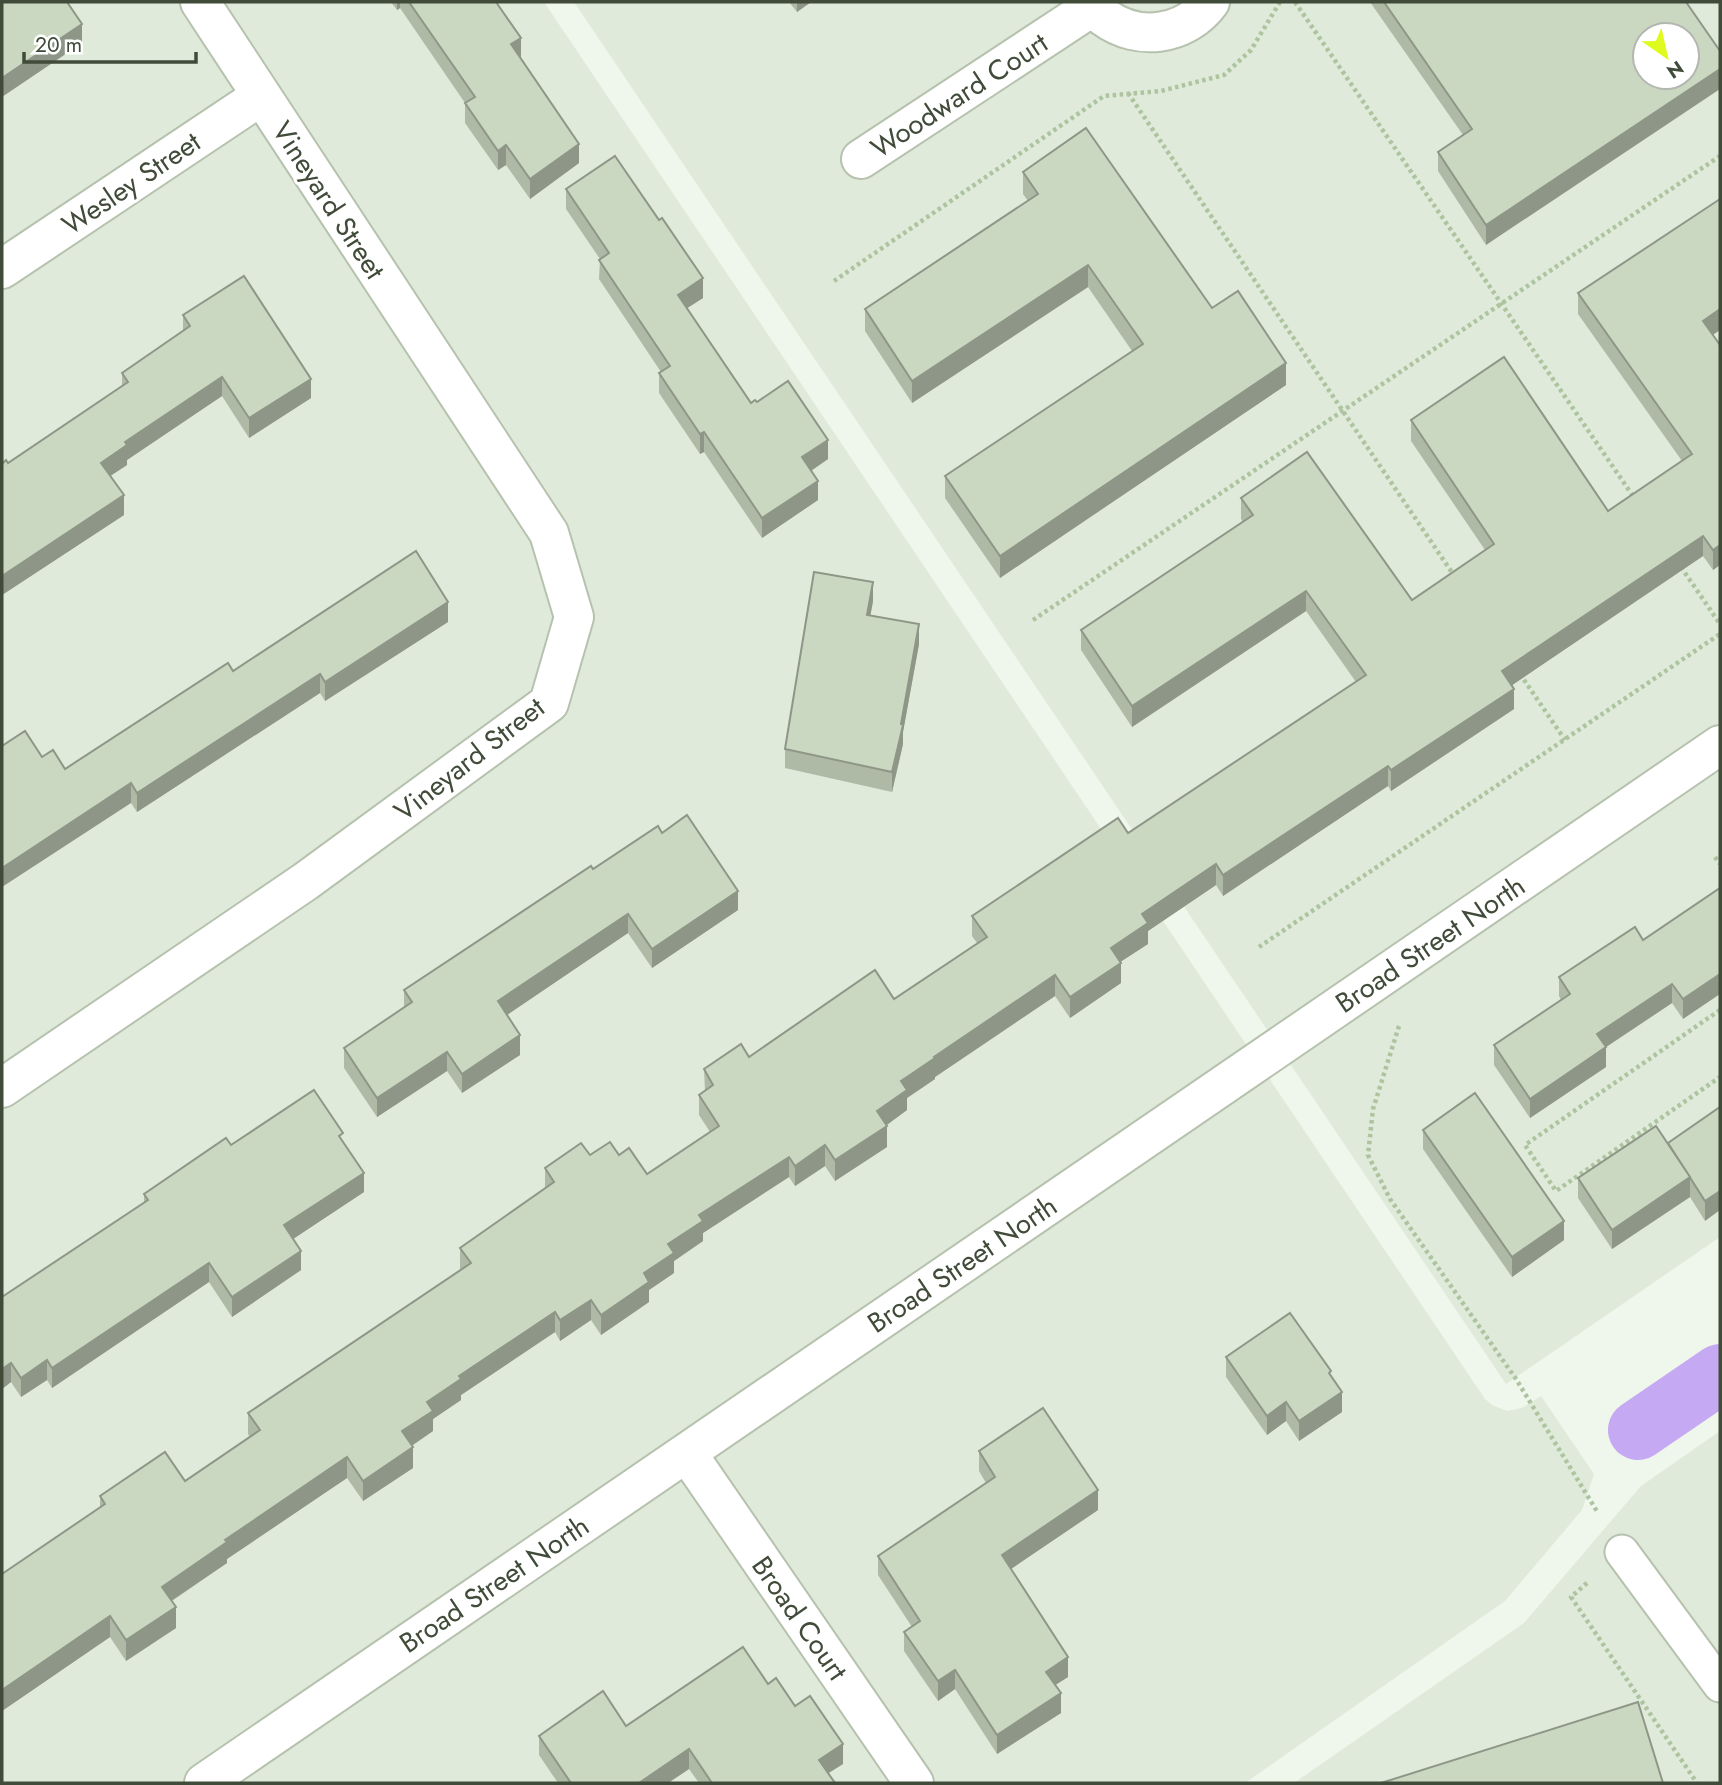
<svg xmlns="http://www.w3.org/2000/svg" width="1722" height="1785" viewBox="0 0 1722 1785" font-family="Jost,sans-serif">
<rect width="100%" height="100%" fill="#eff6ec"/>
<!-- residential -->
<g fill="#dfeada" fill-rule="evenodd">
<polygon points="2,2 544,2 1485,1399 1492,1405 1507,1411 1522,1408 1541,1396 1594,1474 1582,1510 1505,1601 1245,1783 2,1783"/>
<path d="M 574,2 L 1720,2 L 1720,1237 L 1506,1384 ZM 1645,35 L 1687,35 L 1687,77 L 1645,77 Z"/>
<polygon points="1720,1431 1720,1783 1294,1783 1524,1623 1641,1486"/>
</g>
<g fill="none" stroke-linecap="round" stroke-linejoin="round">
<!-- canal -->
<polyline stroke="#c5a9f2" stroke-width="60" points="1638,1430 1720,1374"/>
<defs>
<polyline id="service" points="1622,1552 1720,1685"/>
<g id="minor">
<path d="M 1089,2 C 1093,9 1098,12 1104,17 C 1138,42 1185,36 1210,2"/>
<polyline points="861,159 1092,7"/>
<polyline points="2,269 261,96"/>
<polyline points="2,1088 306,881 549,703 574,617 549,533 200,2"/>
<polyline points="687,1453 914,1783"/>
<polyline points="204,1783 1720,745"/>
</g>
</defs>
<!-- service casing -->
<use href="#service" stroke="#b6c2ae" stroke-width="37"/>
<!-- minor casing -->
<use href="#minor" stroke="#b6c2ae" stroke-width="42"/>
<!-- path -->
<g stroke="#adc49f" stroke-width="4.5" stroke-dasharray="3.5 3.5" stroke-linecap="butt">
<polyline points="1295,2 1635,499"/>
<polyline points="1128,93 1455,577"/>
<polyline points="834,281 1104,96 1161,91 1224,75 1251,50 1280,2"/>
<polyline points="1681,567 1720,624"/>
<polyline points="1033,620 1720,156"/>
<polyline points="1520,674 1565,740"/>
<polyline points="1715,857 1720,864"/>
<polyline points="1259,947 1720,634"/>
<polyline points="1720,1010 1525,1145 1556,1191 1720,1077"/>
<polyline points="1399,1026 1373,1109 1368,1155 1390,1199 1516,1379 1598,1513"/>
<polyline points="1587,1583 1571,1597 1697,1783"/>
</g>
<!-- service -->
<use href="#service" stroke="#fff" stroke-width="33"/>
<!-- minor -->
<use href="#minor" stroke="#fff" stroke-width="38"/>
</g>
<!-- wall -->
<g fill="#afbaa6">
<polygon points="391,2 496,2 520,58 579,163 530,199 506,165 498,170 465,123 465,103 400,8 397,10"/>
<polygon points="789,2 811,2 797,12"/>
<polygon points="1370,2 1686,2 1486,245 1438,171 1438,152 1463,135"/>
<polygon points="1023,172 1212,308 1286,385 1000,578 945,498 945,476 1132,351 1088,287 912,403 865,331 865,309 1028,201 1023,194"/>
<polygon points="566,189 703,298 687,308 751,403 757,402 828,459 811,471 818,500 762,538 704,452 700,454 659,393 659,373 661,372 599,279 600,259 566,209"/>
<polygon points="1578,293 1720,330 1713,335 1720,345 1720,565 1713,570 1703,556 1512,685 1514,709 1391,791 1388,786 1223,896 1216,885 1148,931 1148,944 1120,962 1121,983 1070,1018 1055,996 935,1077 935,1079 907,1098 907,1110 887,1125 887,1147 835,1181 825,1166 795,1186 789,1177 703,1233 703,1241 674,1261 674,1273 649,1290 649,1302 601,1335 591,1320 560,1341 555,1332 461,1395 461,1400 433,1419 433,1431 412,1446 413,1468 363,1501 347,1478 227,1559 227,1563 172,1601 176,1628 126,1661 110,1637 2,1711 2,1574 100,1507 100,1496 185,1481 250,1437 248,1434 248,1413 461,1270 460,1268 460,1248 545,1189 545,1168 590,1155 619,1155 647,1174 710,1132 699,1115 699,1095 705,1091 704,1069 749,1057 894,999 977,943 972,936 972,916 1128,833 1356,682 1306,611 1132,727 1081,650 1081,630 1243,522 1241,519 1241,498 1412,600 1485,550 1411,441 1411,420 1608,511 1682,461 1578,314"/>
<polygon points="183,315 311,398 249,438 222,396 127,460 127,465 110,476 124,515 2,595 2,464 8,463 122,386 122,373 183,331"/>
<polygon points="873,601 870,616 919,644 903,732 903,744 892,792 785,768 785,749"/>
<polygon points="448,622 325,701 320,693 137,812 131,803 42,757 65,769 233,671"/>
<polygon points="662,833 738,910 652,968 628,933 507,1015 520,1055 462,1093 447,1071 377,1117 344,1068 344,1048 404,1008 404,990 593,869"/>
<polygon points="1720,888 1683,1019 1672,1003 1606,1047 1606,1067 1530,1118 1494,1065 1494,1045 1561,1000 1559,996 1559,977 1643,940"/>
<polygon points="1720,1107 1705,1221 1690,1197 1612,1249 1578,1198 1578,1178 1668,1145 1668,1143"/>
<polygon points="1423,1130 1564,1240 1512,1277 1423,1149"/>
<polygon points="343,1142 364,1192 293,1239 301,1270 232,1317 209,1282 52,1388 47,1380 21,1397 11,1382 2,1389 2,1297 144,1203 144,1194 231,1145"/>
<polygon points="1226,1357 1331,1376 1342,1412 1299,1441 1286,1421 1267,1435 1226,1377"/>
<polygon points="979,1451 1098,1510 1011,1569 1068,1677 1055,1685 1061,1713 997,1754 955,1689 938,1701 904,1651 904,1632 912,1627 878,1575 878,1556 986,1483 979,1471"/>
<polygon points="768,1684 795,1706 843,1764 828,1773 835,1783 699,1783 689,1769 668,1783 558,1783 539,1755 539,1736 626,1726"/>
</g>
<!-- shaded-wall -->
<g fill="#8e9787">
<polygon points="397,2 400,2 400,8 397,10"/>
<polygon points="797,2 811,2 797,12"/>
<polygon points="82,24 82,43 2,97 2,78"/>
<polygon points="521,38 521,57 511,64 511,44"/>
<polygon points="1720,69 1720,89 1486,245 1486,225"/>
<polygon points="579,144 579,163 530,199 530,179"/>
<polygon points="506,145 506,165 498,170 498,151"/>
<polygon points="1088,265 1088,287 912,403 912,381"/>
<polygon points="703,278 703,298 678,314 678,295"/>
<polygon points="1720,309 1720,330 1703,341 1703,321"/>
<polygon points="1286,363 1286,385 1000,578 1000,556"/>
<polygon points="222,377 222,396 127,460 127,465 101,482 101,463 125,442"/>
<polygon points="311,379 311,398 249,438 249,418"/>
<polygon points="704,432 704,452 700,454 700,434"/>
<polygon points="828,440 828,459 802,477 802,457"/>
<polygon points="818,481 818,500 762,538 762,518"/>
<polygon points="124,495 124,515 2,595 2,576"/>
<polygon points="1703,536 1703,556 1502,692 1502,671"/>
<polygon points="1720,545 1720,565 1713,570 1713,550"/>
<polygon points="873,582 873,601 867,635 867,615"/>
<polygon points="1306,591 1306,611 1132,727 1132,706"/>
<polygon points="448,602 448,622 325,701 325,682"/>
<polygon points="919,624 919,644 903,732 903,744 892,792 892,772"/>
<polygon points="320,674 320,693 137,812 137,793"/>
<polygon points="1514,689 1514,709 1391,791 1391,770"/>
<polygon points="1388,766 1388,786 1223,896 1223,875"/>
<polygon points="131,783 131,803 2,887 2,868"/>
<polygon points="1216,864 1216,885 1148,931 1148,944 1111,968 1111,948 1142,914"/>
<polygon points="738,891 738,910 652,968 652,949"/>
<polygon points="628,914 628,933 498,1021 498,1001"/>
<polygon points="1121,963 1121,983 1070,1018 1070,997"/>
<polygon points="1720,974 1720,994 1683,1019 1683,999"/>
<polygon points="1055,975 1055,996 935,1077 935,1079 907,1098 907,1110 877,1132 877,1111 901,1081 934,1057"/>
<polygon points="1672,984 1672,1003 1606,1047 1606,1067 1530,1118 1530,1099 1597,1034"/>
<polygon points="520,1035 520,1055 462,1093 462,1074"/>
<polygon points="447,1052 447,1071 377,1117 377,1098"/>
<polygon points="887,1126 887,1147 835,1181 835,1160"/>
<polygon points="825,1145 825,1166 795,1186 795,1166"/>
<polygon points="789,1157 789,1177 703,1233 703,1241 674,1261 674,1273 649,1290 649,1302 601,1335 601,1315 644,1273 668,1244 699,1215"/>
<polygon points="364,1173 364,1192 284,1245 284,1225"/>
<polygon points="1690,1177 1690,1197 1612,1249 1612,1230"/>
<polygon points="1720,1191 1720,1210 1705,1221 1705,1201"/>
<polygon points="1564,1221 1564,1240 1512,1277 1512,1257"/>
<polygon points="301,1251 301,1270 232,1317 232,1297"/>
<polygon points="209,1263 209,1282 52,1388 52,1368"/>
<polygon points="591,1300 591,1320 560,1341 560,1320"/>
<polygon points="555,1312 555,1332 461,1395 461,1400 433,1419 433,1431 402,1452 402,1431 427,1402 459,1376"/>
<polygon points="47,1360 47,1380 21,1397 21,1378"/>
<polygon points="11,1363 11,1382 2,1389 2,1369"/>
<polygon points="1342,1392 1342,1412 1299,1441 1299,1421"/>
<polygon points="1286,1402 1286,1421 1267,1435 1267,1416"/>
<polygon points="413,1447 413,1468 363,1501 363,1481"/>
<polygon points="347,1457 347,1478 227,1559 227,1563 162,1607 162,1587 225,1540"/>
<polygon points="1098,1490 1098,1510 1002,1575 1002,1555"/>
<polygon points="176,1607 176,1628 126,1661 126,1640"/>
<polygon points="110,1616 110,1637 2,1711 2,1690"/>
<polygon points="1068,1657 1068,1677 1046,1691 1046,1672"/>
<polygon points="955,1670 955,1689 938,1701 938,1681"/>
<polygon points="1061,1693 1061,1713 997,1754 997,1735"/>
<polygon points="843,1744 843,1764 819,1779 819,1760"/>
<polygon points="689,1749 689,1769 668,1783 639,1783"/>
</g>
<!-- building -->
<g fill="#cbd8c1" stroke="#8e9787" stroke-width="2" fill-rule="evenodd">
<polygon points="2,2 67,2 82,24 2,78"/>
<polygon points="409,2 496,2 521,38 511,44 579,144 530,179 506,145 498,151 465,103 475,97"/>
<path d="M 1384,2 L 1686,2 L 1720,51 L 1720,69 L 1486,225 L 1438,152 L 1472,129 ZM 1645,35 L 1687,35 L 1687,77 L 1645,77 Z"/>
<polygon points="1086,128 1212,308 1238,291 1286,363 1000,556 945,476 1143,344 1088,265 912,381 865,309 1038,194 1023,172"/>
<polygon points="615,156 659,220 662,218 703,278 678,295 751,403 755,400 757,402 788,381 828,440 802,457 818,481 762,518 704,432 700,434 659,373 670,366 599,260 609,253 566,189"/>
<polygon points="1720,199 1720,309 1703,321 1720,345 1720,545 1713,550 1703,536 1502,671 1514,689 1391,770 1388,766 1223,875 1216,864 1142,914 1148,923 1111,948 1121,963 1070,997 1055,975 934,1057 935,1058 901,1081 907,1090 877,1111 887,1126 835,1160 825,1145 795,1166 789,1157 699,1215 703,1221 668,1244 674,1253 644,1273 649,1282 601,1315 591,1300 560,1320 555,1312 459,1376 461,1379 427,1402 433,1411 402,1431 413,1447 363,1481 347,1457 225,1540 227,1542 162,1587 176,1607 126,1640 110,1616 2,1690 2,1574 105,1504 100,1496 165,1452 185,1481 260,1430 248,1413 471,1263 460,1248 554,1182 545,1168 581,1143 590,1155 610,1142 619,1155 629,1148 647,1174 719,1126 699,1095 713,1085 704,1069 741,1044 749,1057 875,970 894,999 987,937 972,916 1118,818 1128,833 1366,675 1306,591 1132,706 1081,630 1253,515 1241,498 1307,452 1412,600 1494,544 1411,420 1504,357 1608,511 1692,454 1578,293"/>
<polygon points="244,276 311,379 249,418 222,377 125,442 127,445 101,463 124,495 2,576 2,464 6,460 8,463 128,382 122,373 190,326 183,315"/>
<polygon points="416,551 448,602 325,682 320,674 137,793 131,783 2,868 2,746 25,731 42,757 53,750 65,769 228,663 233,671"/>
<polygon points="814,572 873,582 867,615 919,624 901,724 903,725 892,772 785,749"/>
<polygon points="687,815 738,891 652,949 628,914 498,1001 520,1035 462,1074 447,1052 377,1098 344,1048 412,1002 404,990 591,866 593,869 658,826 662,833"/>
<polygon points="1720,888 1720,974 1683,999 1672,984 1597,1034 1606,1047 1530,1099 1494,1045 1570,994 1559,977 1635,927 1643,940"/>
<polygon points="314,1090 343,1133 339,1136 364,1173 284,1225 301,1251 232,1297 209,1263 52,1368 47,1360 21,1378 11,1363 2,1369 2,1297 148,1200 144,1194 226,1138 231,1145"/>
<polygon points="1475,1093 1564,1221 1512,1257 1423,1130"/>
<polygon points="1720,1107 1720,1191 1705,1201 1668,1143"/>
<polygon points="1656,1126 1690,1177 1612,1230 1578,1178"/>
<polygon points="1290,1313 1331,1371 1329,1373 1342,1392 1299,1421 1286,1402 1267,1416 1226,1357"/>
<polygon points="1043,1408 1098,1490 1002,1555 1068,1657 1046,1672 1061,1693 997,1735 955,1670 938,1681 904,1632 920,1621 878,1556 995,1477 979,1451"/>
<polygon points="743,1647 768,1684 776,1678 795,1706 810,1696 843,1744 819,1760 835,1783 712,1783 689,1749 639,1783 571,1783 539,1736 603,1691 626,1726"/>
<polygon points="1638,1702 1663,1783 1381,1783"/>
</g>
<g text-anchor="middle" stroke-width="6" stroke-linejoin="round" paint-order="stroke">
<!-- street labels -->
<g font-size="28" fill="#414b39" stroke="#fff">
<text transform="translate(959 95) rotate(-33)" y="10">Woodward Court</text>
<text transform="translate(131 183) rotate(-34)" y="10">Wesley Street</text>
<text transform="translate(329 200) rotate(57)" y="10">Vineyard Street</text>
<text transform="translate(469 759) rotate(-38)" y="10">Vineyard Street</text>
<text transform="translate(1430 944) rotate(-34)" y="10">Broad Street North</text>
<text transform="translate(962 1264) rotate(-34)" y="10">Broad Street North</text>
<text transform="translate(494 1584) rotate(-34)" y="10">Broad Street North</text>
<text transform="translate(800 1618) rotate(55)" y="10">Broad Court</text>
</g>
</g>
<!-- border -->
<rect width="1722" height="1785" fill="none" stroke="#414b39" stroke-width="7"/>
<!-- north arrow -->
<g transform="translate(1666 56) rotate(146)"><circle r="33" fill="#ffffff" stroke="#b3b7b0" stroke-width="2"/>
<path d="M0-5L12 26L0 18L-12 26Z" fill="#dffb1e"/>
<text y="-10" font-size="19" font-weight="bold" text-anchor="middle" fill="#414b39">N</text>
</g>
<!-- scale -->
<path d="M24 52v10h172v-10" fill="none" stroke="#414b39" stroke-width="3.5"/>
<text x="35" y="52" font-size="21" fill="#414b39" stroke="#ffffff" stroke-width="5" paint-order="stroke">20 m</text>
</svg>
